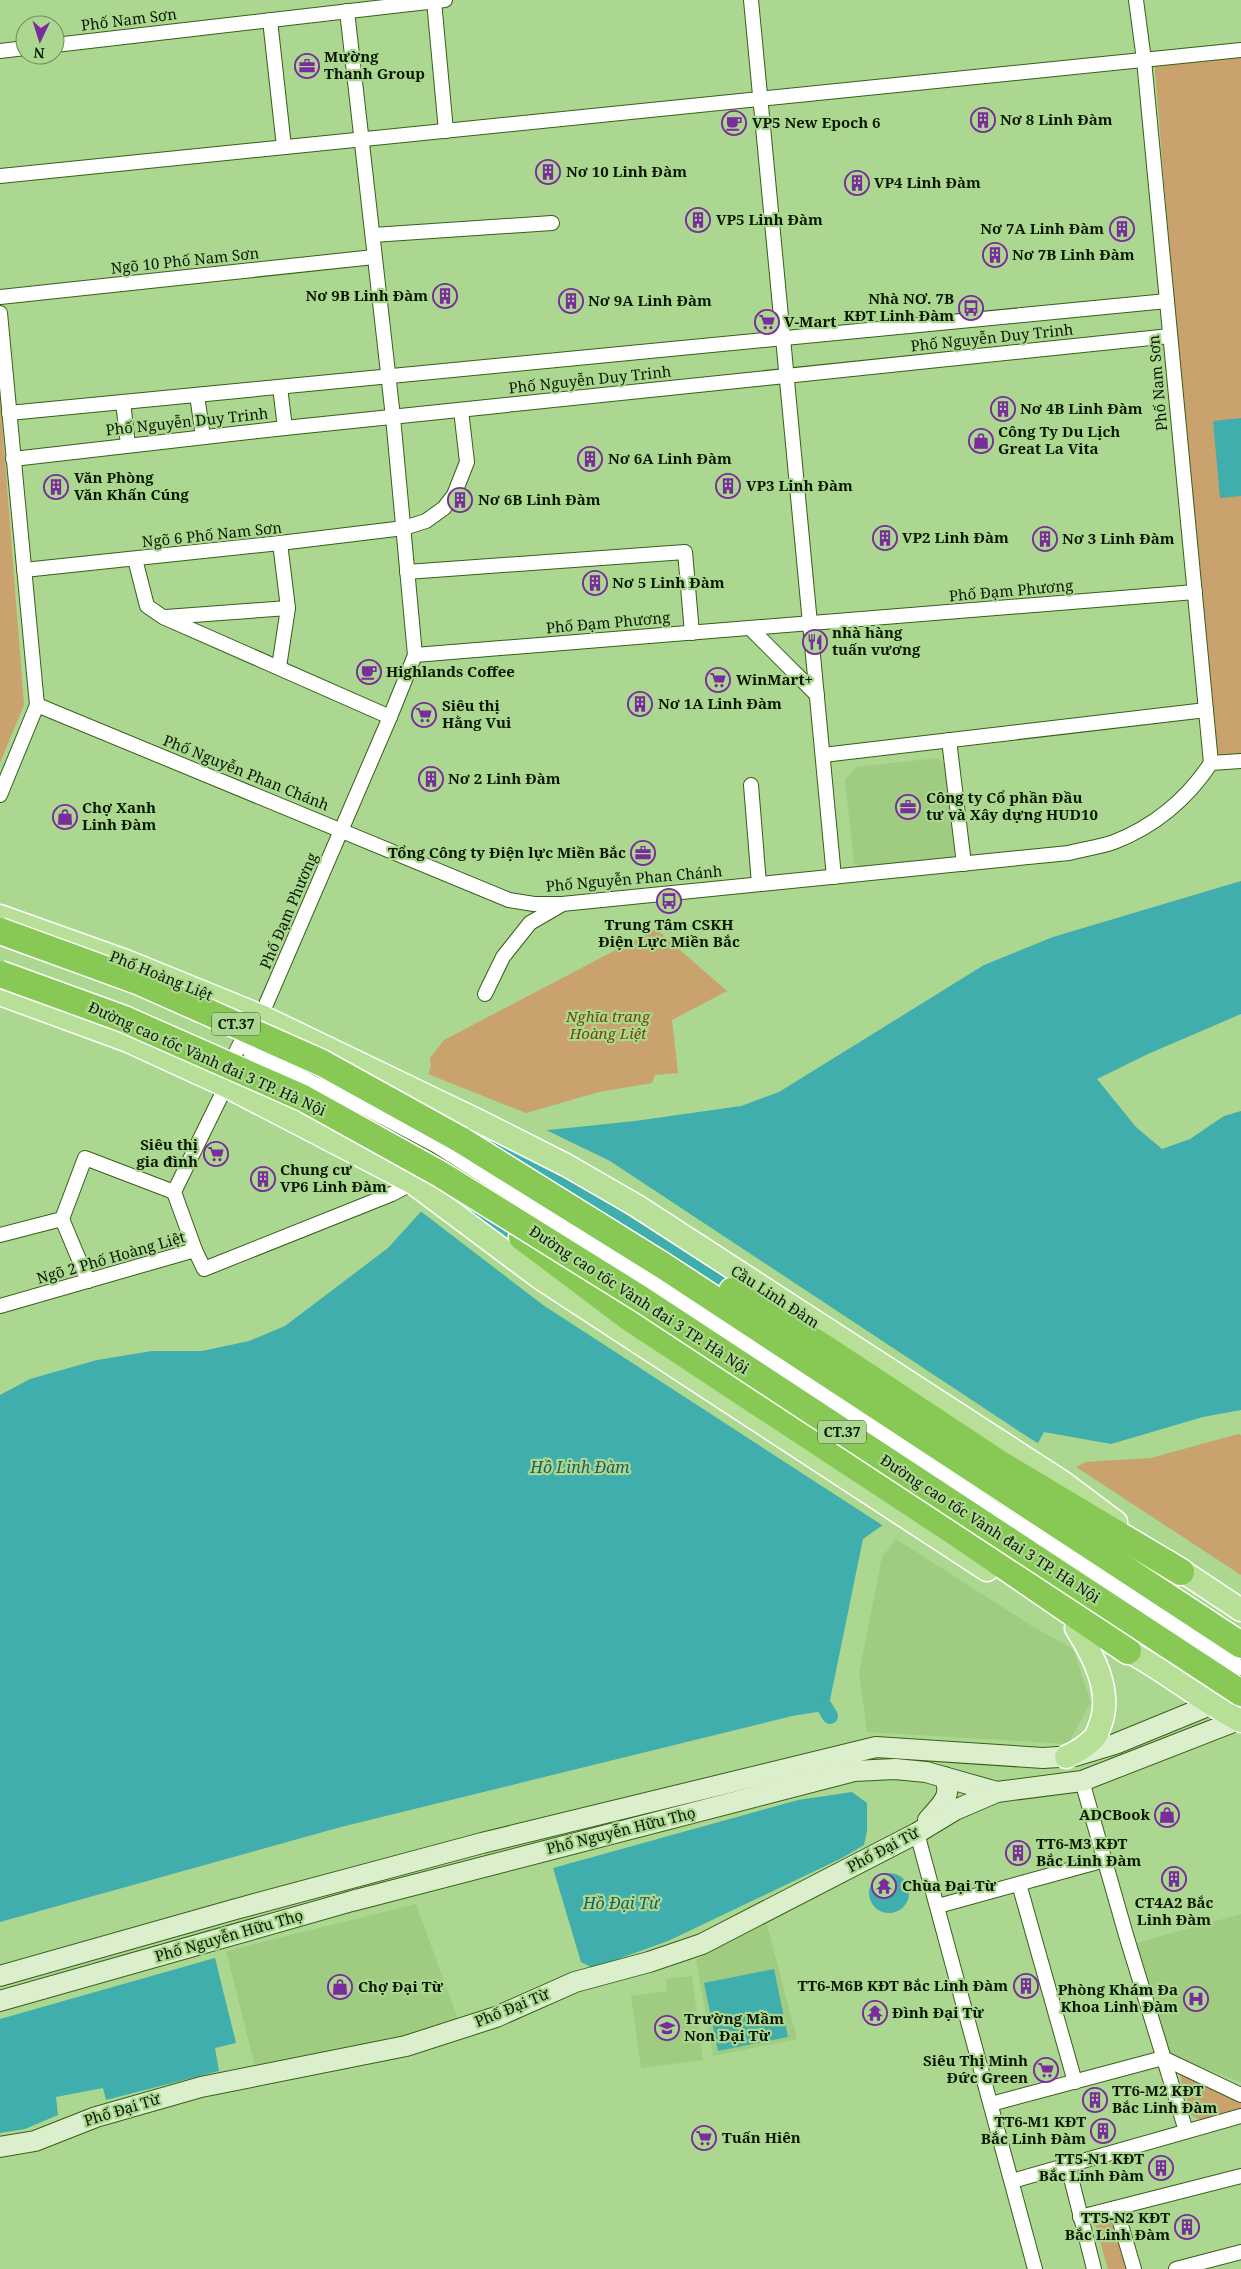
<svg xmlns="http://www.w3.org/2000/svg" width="1241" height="2269" viewBox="0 0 1241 2269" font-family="'Noto Serif',serif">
<rect width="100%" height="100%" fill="#acd790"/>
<!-- built -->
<g fill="#9fcc80">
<polygon points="938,758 945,764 955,853 952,860 865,869 854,863 845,780 856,767"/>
<polygon points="896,1539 1035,1628 1073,1649 1091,1702 1068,1744 867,1732 859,1673 882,1557"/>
<polygon points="416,1904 459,2022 399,2042 255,2067 226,1951"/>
<polygon points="1241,1914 1241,2082 1166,2055 1136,1943"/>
<polygon points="766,1921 797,2039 713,2056 696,1960"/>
<polygon points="692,1976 703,2060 641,2068 631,1996 667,1991 666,1979"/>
</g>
<!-- green -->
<g fill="#c9a26e">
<polygon points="1241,50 1241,761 1211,763 1154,59"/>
<polygon points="0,396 24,705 0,763"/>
<polygon points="656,929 727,991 672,1020 678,1073 655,1075 652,1083 599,1092 526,1113 428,1074 431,1067 430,1058 444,1040"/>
<polygon points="1238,1434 1241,1435 1241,1575 1076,1467 1085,1462 1151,1458"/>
<polygon points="1178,2069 1241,2103 1241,2111 1204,2122 1191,2115"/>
<polygon points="1114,2215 1129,2269 1108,2269 1094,2221"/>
</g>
<!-- water -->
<g fill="#3faead">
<polygon points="1241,418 1241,496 1220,498 1213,421"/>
<polygon points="1241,881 1241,1014 1148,1054 1097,1079 1136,1127 1162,1149 1190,1139 1224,1116 1241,1111 1241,1410 1203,1417 1111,1444 1044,1432 1038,1443 1016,1431 863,1539 830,1700 817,1712 792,1716 341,1827 0,1922 0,1395 30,1379 97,1360 152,1351 202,1351 249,1341 285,1326 388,1248 483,1143 539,1131 635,1121 741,1106 779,1092 984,965 1053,937"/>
<polygon points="852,1792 867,1803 867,1831 864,1845 842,1858 668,1941 593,1968 581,1962 553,1868 798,1800"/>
<circle cx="889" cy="1893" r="20"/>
<polygon points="215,1958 236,2043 215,2048 219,2071 106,2100 103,2088 56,2097 58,2115 25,2129 0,2133 0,2019"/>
<polygon points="774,1969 788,2037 718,2051 704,1983"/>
</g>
<!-- pier -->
<g fill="#acd790">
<polygon points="542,1128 610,1161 1040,1445 1016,1434 994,1450 585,1188 495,1138"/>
<polygon points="439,1189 659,1344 912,1508 885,1527 543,1305 419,1210"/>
</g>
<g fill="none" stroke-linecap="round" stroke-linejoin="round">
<!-- canal -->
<polyline stroke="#3faead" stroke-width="16" points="824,1706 830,1716"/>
<defs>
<g id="street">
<polyline points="751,0 834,877"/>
<polyline points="1136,0 1144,60 1211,763"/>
<polyline points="434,1 446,131"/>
<polyline points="270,20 284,147"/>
<polyline points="55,45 445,0"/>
<polyline points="0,51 25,48"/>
<polyline points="0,176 1241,50"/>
<polyline points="373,235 552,223"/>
<polyline points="0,297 374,257"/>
<polyline points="0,313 37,705 0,795"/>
<polyline points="280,387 285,428"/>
<polyline points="197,395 203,437"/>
<polyline points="123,402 128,445"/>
<polyline points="9,413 1167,301"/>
<polyline points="13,459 285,428 1170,336"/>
<polyline points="135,559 147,606 163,617 390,717"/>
<polyline points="24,570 280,543 404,528 426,521 444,508 454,495 467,462 461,410"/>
<polyline points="407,572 685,552 692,633"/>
<polyline points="166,617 288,608"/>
<polyline points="750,628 817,695"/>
<polyline points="415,655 1195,592"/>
<polyline points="279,667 288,608 280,543"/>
<path d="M 37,705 L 509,900 L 534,904 L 562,904 L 1069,853 C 1084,849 1100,847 1114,842 C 1155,826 1187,799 1211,763"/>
<polyline points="949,740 964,864"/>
<polyline points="823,755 1206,710"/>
<polyline points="1211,763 1241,761"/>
<polyline points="751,785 759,884"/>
<polyline points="485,994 503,957 530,923 561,905"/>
<polyline points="261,1023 261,1016 390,717 415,655 393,417 347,11"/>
<polyline points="250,1052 371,1111 437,1146 714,1323 1004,1515 1241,1668"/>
<polyline points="227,1070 249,1026"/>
<polyline points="62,1219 88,1281"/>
<polyline points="0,1235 62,1219 85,1158 174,1192"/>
<polyline points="195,1250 174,1192 226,1086"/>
<polyline points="0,1306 195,1250 204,1269 392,1194 413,1183"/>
<polyline points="1082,1781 1126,1935 1186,2131"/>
<polyline points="917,1833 1035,2269"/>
<polyline points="1019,1884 1075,2082"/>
<polyline points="938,1906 1105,1860"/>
<polyline points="991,2104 1163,2058 1241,2095"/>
<polyline points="1068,2166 1094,2269"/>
<polyline points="1012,2181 1241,2116"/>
<polyline points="1116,2208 1134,2269"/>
<polyline points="1080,2217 1241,2176"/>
<polyline points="1176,2269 1241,2252"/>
</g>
<g id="secondary">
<path d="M 928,1820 C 940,1806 954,1796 944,1777"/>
<polyline points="0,1976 236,1909 482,1843 876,1747 1043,1758 1075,1756 1115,1744 1225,1699"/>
<polyline points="0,2001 352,1901 854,1771 895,1769 926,1772 997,1792 1082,1781 1241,1719"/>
<polyline points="0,2147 35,2141 96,2117 201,2087 406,2046 496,2017 575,1982 649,1962 702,1944 917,1833 955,1810 997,1792"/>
</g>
<g id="primary">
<polyline points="0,916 126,961 261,1016 481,1122 566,1165 637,1206 1064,1483 1116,1522"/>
<polyline points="0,994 128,1041 226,1086 413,1183 540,1278 987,1570"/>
<polyline points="1167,1561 1241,1610"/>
<path d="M 1112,1643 C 1158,1664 1196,1698 1241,1721"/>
<path d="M 1066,1757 C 1077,1752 1087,1746 1095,1737 C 1098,1733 1099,1727 1101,1723 C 1112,1690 1093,1655 1076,1628"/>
</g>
<g id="highway">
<polyline points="461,1140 662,1265 1241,1645"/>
<polyline points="522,1237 631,1319 953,1531 1128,1651"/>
<polyline points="732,1291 825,1348 1002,1465 1181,1572"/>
</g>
</defs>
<!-- street casing -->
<use href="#street" stroke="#395e1a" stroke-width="16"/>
<!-- secondary casing -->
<use href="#secondary" stroke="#395e1a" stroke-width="22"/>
<!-- primary casing -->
<use href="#primary" stroke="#fff" stroke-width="25"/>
<!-- highway casing -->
<use href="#highway" stroke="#fff" stroke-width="29"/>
<!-- street -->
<use href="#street" stroke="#fff" stroke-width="14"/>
<!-- secondary -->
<use href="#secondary" stroke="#dbefcc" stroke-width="20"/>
<!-- primary -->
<use href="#primary" stroke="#b7df98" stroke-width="22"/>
<!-- highway -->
<use href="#highway" stroke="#87c954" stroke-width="26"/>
<defs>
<g id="highway-bridge">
<polyline points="0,931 140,982 322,1063 461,1140"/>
<polyline points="0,974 124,1019 303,1098 440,1174 641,1299 1241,1693"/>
</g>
</defs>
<!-- highway-bridge casing -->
<use href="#highway-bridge" stroke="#fff" stroke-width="29" stroke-linecap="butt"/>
<!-- highway-bridge -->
<use href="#highway-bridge" stroke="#87c954" stroke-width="26"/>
</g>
<!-- icons -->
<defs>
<symbol id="office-ring" viewBox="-11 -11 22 22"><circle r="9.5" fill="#acd790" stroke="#7a2b9c" stroke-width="1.5"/><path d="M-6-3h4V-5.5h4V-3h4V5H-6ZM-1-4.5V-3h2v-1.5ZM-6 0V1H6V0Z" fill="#7a2b9c"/></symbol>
<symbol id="building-ring" viewBox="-11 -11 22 22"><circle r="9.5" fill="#acd790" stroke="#7a2b9c" stroke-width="1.5"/><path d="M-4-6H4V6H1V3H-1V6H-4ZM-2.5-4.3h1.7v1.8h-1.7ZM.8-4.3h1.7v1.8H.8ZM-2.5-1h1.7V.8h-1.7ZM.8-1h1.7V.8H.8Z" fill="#7a2b9c"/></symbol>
<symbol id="cafe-ring" viewBox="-11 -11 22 22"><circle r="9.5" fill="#acd790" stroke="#7a2b9c" stroke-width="1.5"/><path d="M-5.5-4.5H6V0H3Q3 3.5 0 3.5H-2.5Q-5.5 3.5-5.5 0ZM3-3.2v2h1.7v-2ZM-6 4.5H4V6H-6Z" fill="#7a2b9c"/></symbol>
<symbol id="bus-ring" viewBox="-11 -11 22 22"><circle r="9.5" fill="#acd790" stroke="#7a2b9c" stroke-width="1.5"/><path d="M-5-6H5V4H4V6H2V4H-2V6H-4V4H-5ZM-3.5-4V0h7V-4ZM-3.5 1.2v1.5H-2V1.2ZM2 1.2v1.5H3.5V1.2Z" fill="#7a2b9c"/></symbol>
<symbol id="supermarket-ring" viewBox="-11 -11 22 22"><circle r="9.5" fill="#acd790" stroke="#7a2b9c" stroke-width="1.5"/><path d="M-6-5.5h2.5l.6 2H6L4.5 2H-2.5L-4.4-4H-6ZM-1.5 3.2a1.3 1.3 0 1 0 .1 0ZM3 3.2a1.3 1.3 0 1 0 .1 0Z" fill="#7a2b9c"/></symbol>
<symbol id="shop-ring" viewBox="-11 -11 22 22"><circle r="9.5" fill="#acd790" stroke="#7a2b9c" stroke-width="1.5"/><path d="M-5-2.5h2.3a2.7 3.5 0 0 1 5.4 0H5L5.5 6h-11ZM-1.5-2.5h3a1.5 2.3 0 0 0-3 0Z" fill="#7a2b9c"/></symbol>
<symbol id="restaurant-ring" viewBox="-11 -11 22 22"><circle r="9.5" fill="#acd790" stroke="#7a2b9c" stroke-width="1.5"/><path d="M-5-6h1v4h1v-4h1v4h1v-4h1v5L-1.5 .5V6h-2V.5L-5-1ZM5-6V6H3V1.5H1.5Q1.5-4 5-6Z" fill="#7a2b9c"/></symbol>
<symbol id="temple-ring" viewBox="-11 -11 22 22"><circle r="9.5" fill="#acd790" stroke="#7a2b9c" stroke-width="1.5"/><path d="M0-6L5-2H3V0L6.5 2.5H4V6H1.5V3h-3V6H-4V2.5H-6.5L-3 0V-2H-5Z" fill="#7a2b9c"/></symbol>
<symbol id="hospital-ring" viewBox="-11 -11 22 22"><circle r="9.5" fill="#acd790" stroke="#7a2b9c" stroke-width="1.5"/><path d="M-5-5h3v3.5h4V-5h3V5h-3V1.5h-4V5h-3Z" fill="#7a2b9c"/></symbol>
<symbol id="school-ring" viewBox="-11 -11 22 22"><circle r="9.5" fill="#acd790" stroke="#7a2b9c" stroke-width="1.5"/><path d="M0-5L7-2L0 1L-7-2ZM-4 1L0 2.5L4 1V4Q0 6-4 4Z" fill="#7a2b9c"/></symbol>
</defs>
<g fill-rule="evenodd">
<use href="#office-ring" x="293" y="52" width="28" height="28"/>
<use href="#building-ring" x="969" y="106" width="28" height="28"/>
<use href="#cafe-ring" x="720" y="109" width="28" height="28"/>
<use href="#building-ring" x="534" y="158" width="28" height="28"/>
<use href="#building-ring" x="843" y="169" width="28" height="28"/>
<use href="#building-ring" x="684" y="206" width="28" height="28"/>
<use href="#building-ring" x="1108" y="215" width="28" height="28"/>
<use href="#building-ring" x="981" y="241" width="28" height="28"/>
<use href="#building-ring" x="431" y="282" width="28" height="28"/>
<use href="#building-ring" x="557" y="287" width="28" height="28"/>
<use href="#bus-ring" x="957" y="294" width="28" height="28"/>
<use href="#supermarket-ring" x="753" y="308" width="28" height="28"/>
<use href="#building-ring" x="989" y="395" width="28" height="28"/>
<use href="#shop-ring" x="967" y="427" width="28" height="28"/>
<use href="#building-ring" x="576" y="445" width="28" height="28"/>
<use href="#building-ring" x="714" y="472" width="28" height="28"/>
<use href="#building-ring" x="42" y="473" width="28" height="28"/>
<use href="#building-ring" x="446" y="486" width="28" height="28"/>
<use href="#building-ring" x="871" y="524" width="28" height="28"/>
<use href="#building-ring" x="1031" y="525" width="28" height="28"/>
<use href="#building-ring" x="581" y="569" width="28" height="28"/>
<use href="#restaurant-ring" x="801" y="628" width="28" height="28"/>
<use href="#cafe-ring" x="355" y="658" width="28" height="28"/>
<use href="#supermarket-ring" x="704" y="666" width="28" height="28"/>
<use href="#building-ring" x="626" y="690" width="28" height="28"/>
<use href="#supermarket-ring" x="410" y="701" width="28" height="28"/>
<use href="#building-ring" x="417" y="765" width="28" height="28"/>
<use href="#office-ring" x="894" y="793" width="28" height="28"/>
<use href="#shop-ring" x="51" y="803" width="28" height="28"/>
<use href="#office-ring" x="629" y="839" width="28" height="28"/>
<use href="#bus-ring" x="655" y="887" width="28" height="28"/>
<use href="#supermarket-ring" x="202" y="1140" width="28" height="28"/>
<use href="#building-ring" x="249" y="1165" width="28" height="28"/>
<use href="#shop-ring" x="1153" y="1801" width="28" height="28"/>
<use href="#building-ring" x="1004" y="1839" width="28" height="28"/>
<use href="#building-ring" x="1160" y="1865" width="28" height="28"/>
<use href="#temple-ring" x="870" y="1872" width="28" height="28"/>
<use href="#building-ring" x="1012" y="1972" width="28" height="28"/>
<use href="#shop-ring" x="326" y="1973" width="28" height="28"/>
<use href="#hospital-ring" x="1182" y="1985" width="28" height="28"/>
<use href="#temple-ring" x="861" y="1999" width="28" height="28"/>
<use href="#school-ring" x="653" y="2014" width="28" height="28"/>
<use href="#supermarket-ring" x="1032" y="2056" width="28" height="28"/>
<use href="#building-ring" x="1081" y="2086" width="28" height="28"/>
<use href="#building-ring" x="1089" y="2117" width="28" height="28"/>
<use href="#supermarket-ring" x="690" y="2124" width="28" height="28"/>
<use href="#building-ring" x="1147" y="2154" width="28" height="28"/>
<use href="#building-ring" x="1173" y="2213" width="28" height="28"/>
</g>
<g text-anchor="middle" stroke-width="4.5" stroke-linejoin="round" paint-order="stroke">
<!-- shield labels -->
<g fill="#acd790" stroke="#3a512b" stroke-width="1">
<rect x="212" y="1012.5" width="48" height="23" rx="4"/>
<rect x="818" y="1420.5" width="48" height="23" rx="4"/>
</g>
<g font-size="14" font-weight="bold" fill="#091800">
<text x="236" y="1029">CT.37</text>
<text x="842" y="1437">CT.37</text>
</g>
<!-- street labels -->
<g font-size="15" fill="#091800" stroke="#acd790">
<text transform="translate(129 20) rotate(-7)" y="5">Phố Nam Sơn</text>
<text transform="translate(185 261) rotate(-6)" y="5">Ngõ 10 Phố Nam Sơn</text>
<text transform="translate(992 338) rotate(-6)" y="5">Phố Nguyễn Duy Trinh</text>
<text transform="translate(590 380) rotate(-6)" y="5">Phố Nguyễn Duy Trinh</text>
<text transform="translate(1158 383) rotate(-95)" y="5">Phố Nam Sơn</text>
<text transform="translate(187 422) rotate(-6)" y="5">Phố Nguyễn Duy Trinh</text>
<text transform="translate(212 535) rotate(-6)" y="5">Ngõ 6 Phố Nam Sơn</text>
<text transform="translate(1011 591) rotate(-5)" y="5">Phố Đạm Phương</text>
<text transform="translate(608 623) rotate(-5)" y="5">Phố Đạm Phương</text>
<text transform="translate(246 773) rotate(22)" y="5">Phố Nguyễn Phan Chánh</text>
<text transform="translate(634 879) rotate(-5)" y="5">Phố Nguyễn Phan Chánh</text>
<text transform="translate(289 911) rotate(-67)" y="5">Phố Đạm Phương</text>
<text transform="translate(161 976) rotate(22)" y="5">Phố Hoàng Liệt</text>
<text transform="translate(207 1059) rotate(24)" y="5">Đường cao tốc Vành đai 3 TP. Hà Nội</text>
<text transform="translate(111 1258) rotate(-16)" y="5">Ngõ 2 Phố Hoàng Liệt</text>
<text transform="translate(775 1297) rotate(33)" y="5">Cầu Linh Đàm</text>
<text transform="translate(639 1300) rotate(33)" y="5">Đường cao tốc Vành đai 3 TP. Hà Nội</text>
<text transform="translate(990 1529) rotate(33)" y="5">Đường cao tốc Vành đai 3 TP. Hà Nội</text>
<text transform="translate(621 1831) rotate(-14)" y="5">Phố Nguyễn Hữu Thọ</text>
<text transform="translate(883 1850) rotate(-28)" y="5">Phố Đại Từ</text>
<text transform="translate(229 1936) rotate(-16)" y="5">Phố Nguyễn Hữu Thọ</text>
<text transform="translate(512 2008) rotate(-22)" y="5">Phố Đại Từ</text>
<text transform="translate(122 2110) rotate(-17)" y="5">Phố Đại Từ</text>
</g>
<!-- poi labels -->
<g font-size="15" font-weight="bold" fill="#091800" stroke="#acd790" text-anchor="start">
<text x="324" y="62">Mường<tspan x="324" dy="17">Thanh Group</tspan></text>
<text x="1000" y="125">Nơ 8 Linh Đàm</text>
<text x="752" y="128">VP5 New Epoch 6</text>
<text x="566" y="177">Nơ 10 Linh Đàm</text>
<text x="874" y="188">VP4 Linh Đàm</text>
<text x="716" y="225">VP5 Linh Đàm</text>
<text x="1104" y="234" text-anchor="end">Nơ 7A Linh Đàm</text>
<text x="1012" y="260">Nơ 7B Linh Đàm</text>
<text x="428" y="301" text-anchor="end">Nơ 9B Linh Đàm</text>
<text x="954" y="304" text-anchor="end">Nhà NƠ. 7B<tspan x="954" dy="17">KĐT Linh Đàm</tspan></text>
<text x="588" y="306">Nơ 9A Linh Đàm</text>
<text x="784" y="327">V-Mart</text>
<text x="1020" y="414">Nơ 4B Linh Đàm</text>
<text x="998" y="437">Công Ty Du Lịch<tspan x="998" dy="17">Great La Vita</tspan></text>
<text x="608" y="464">Nơ 6A Linh Đàm</text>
<text x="74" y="483">Văn Phòng<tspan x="74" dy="17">Văn Khấn Cúng</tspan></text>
<text x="746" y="491">VP3 Linh Đàm</text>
<text x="478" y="505">Nơ 6B Linh Đàm</text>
<text x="902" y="543">VP2 Linh Đàm</text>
<text x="1062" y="544">Nơ 3 Linh Đàm</text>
<text x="612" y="588">Nơ 5 Linh Đàm</text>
<text x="832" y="638">nhà hàng<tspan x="832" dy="17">tuấn vương</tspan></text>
<text x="386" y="677">Highlands Coffee</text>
<text x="736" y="685">WinMart+</text>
<text x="658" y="709">Nơ 1A Linh Đàm</text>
<text x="442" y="711">Siêu thị<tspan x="442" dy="17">Hằng Vui</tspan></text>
<text x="448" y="784">Nơ 2 Linh Đàm</text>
<text x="926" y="803">Công ty Cổ phần Đầu<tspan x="926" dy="17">tư và Xây dựng HUD10</tspan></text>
<text x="82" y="813">Chợ Xanh<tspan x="82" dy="17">Linh Đàm</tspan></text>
<text x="626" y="858" text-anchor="end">Tổng Công ty Điện lực Miền Bắc</text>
<text x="669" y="930" text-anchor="middle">Trung Tâm CSKH<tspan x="669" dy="17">Điện Lực Miền Bắc</tspan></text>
<text x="198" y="1150" text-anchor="end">Siêu thị<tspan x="198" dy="17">gia đình</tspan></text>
<text x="280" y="1175">Chung cư<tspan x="280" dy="17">VP6 Linh Đàm</tspan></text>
<text x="1150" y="1820" text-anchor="end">ADCBook</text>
<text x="1036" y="1849">TT6-M3 KĐT<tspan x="1036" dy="17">Bắc Linh Đàm</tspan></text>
<text x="902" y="1891">Chùa Đại Từ</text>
<text x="1174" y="1908" text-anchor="middle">CT4A2 Bắc<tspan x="1174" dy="17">Linh Đàm</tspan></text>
<text x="1008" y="1991" text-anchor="end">TT6-M6B KĐT Bắc Linh Đàm</text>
<text x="358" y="1992">Chợ Đại Từ</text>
<text x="1178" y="1995" text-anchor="end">Phòng Khám Đa<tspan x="1178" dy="17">Khoa Linh Đàm</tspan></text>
<text x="892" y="2018">Đình Đại Từ</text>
<text x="684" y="2024">Trường Mầm<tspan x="684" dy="17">Non Đại Từ</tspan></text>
<text x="1028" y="2066" text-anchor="end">Siêu Thị Minh<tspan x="1028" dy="17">Đức Green</tspan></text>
<text x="1112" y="2096">TT6-M2 KĐT<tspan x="1112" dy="17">Bắc Linh Đàm</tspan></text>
<text x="1086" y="2127" text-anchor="end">TT6-M1 KĐT<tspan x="1086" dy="17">Bắc Linh Đàm</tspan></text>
<text x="722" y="2143">Tuấn Hiên</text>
<text x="1144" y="2164" text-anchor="end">TT5-N1 KĐT<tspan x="1144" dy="17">Bắc Linh Đàm</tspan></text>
<text x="1170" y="2223" text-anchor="end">TT5-N2 KĐT<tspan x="1170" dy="17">Bắc Linh Đàm</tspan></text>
</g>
<!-- park labels -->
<g font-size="15" font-style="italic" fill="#704902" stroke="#acd790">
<text x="608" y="1022">Nghĩa trang<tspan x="608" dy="17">Hoàng Liệt</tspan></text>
</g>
<!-- water labels -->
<g font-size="16" font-style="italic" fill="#1f5c5b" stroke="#acd790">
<text x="580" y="1473">Hồ Linh Đàm</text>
<text x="621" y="1909">Hồ Đại Từ</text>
</g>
</g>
<!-- north arrow -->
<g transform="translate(40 40) rotate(184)"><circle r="24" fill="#acd790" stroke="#6b8b56"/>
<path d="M0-4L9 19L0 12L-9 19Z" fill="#7a2b9c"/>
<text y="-8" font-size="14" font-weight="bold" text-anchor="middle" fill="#091800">N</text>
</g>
</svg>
